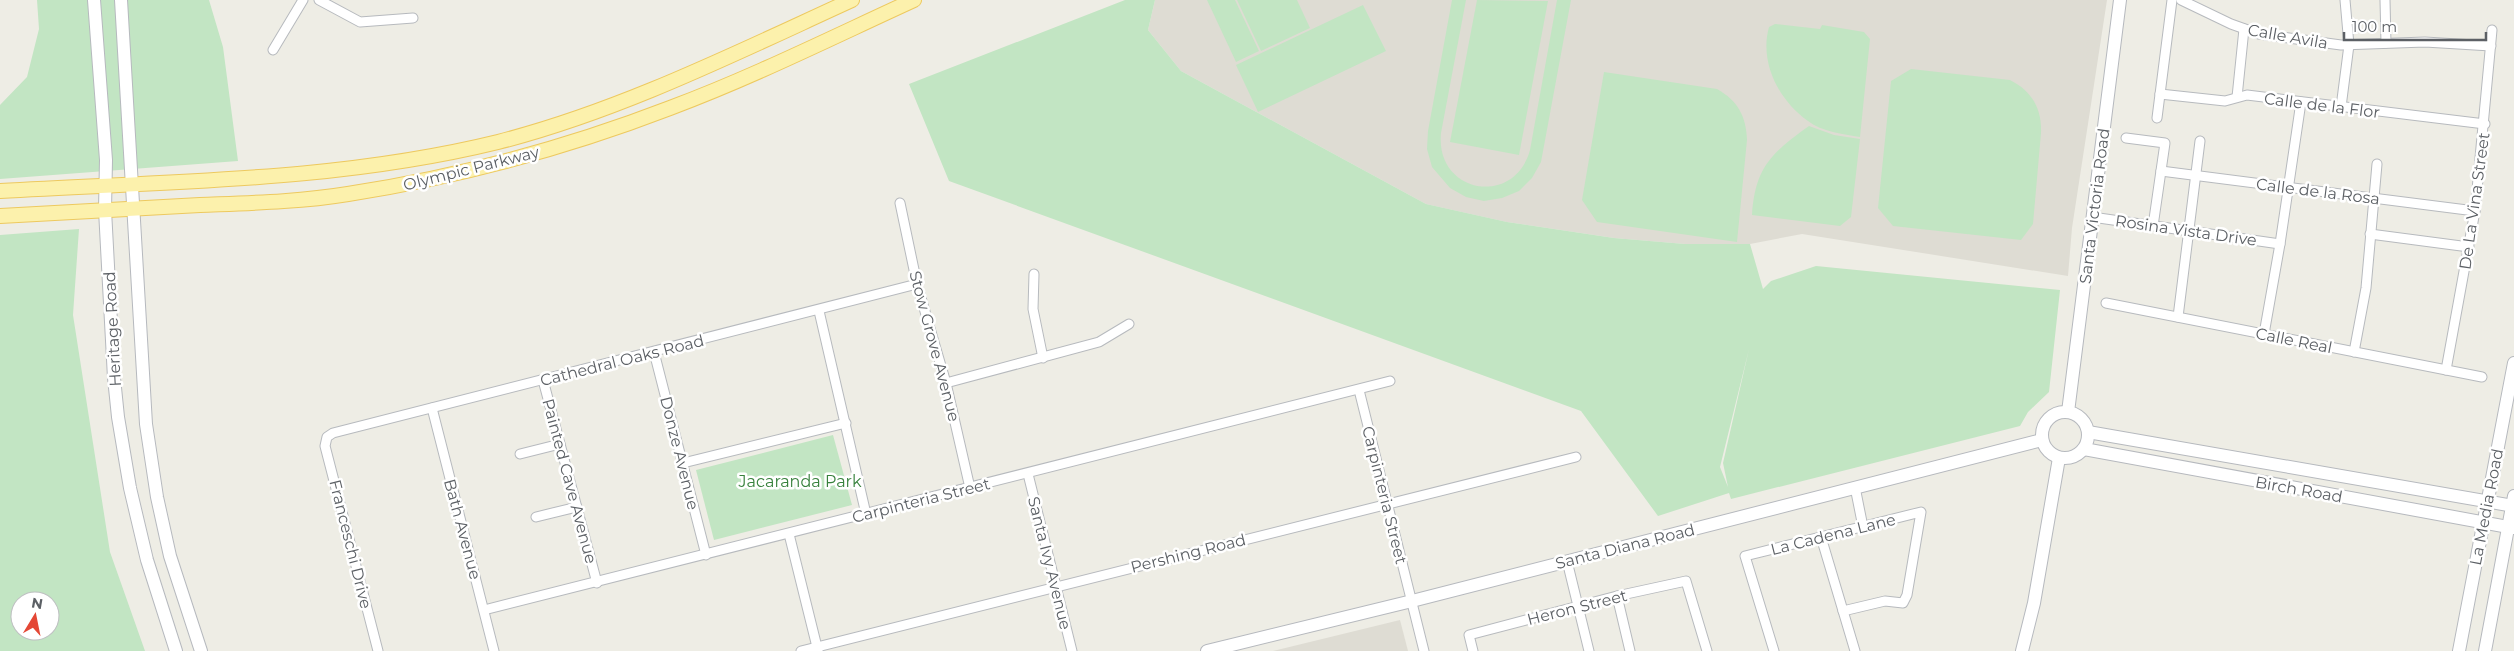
<svg xmlns="http://www.w3.org/2000/svg" width="2514" height="651" viewBox="0 0 2514 651" font-family="Montserrat,sans-serif">
<rect width="100%" height="100%" fill="#eeede5"/>
<!-- education -->
<g fill="#dedcd3">
<polygon points="1155,0 2107,0 2072,228 2068,276 1802,234 1750,244 1685,244 1614,238 1507,222 1426,204 1181,71 1148,30"/>
<polygon points="1400,620 1408,651 1273,651"/>
</g>
<!-- green -->
<g fill="#c2e5c3" fill-rule="evenodd">
<polygon points="37,0 209,0 223,47 238,161 0,179 0,105 27,77 39,29"/>
<path d="M 1125,0 L 1155,0 L 1148,30 L 1181,71 L 1426,204 L 1507,222 L 1614,238 L 1685,244 L 1750,244 L 1763,289 L 1771,281 L 1816,266 L 2060,290 L 2049,392 L 2028,412 L 2020,426 L 1731,499 L 1729,493 L 1658,516 L 1581,411 L 949,181 L 909,84 ZM 1749,349 L 1723,463 L 1728,487 L 1720,467 Z"/>
<polygon points="1207,0 1235,0 1259,51 1236,62"/>
<polygon points="1237,0 1297,0 1310,28 1261,51"/>
<path d="M 1452,0 L 1466,0 L 1441,133 C 1435,193 1514,208 1530,150 L 1557,0 L 1571,0 L 1541,162 L 1532,178 L 1519,191 L 1502,198 L 1484,201 L 1466,197 L 1450,188 L 1432,167 L 1427,149 L 1428,131 Z"/>
<polygon points="1477,0 1548,1 1519,155 1450,142"/>
<polygon points="1363,5 1386,51 1258,112 1236,65"/>
<path d="M 1775,24 L 1820,29 L 1822,25 L 1864,32 L 1870,39 L 1860,137 C 1843,134 1822,132 1808,121 C 1779,101 1759,62 1769,27 Z"/>
<path d="M 1911,69 L 2010,80 C 2032,91 2042,109 2041,133 L 2033,224 L 2021,240 L 1893,226 L 1878,208 L 1891,81 Z"/>
<path d="M 1604,72 L 1717,89 C 1738,101 1746,116 1747,140 L 1737,242 L 1597,222 L 1582,200 Z"/>
<path d="M 1809,126 L 1834,135 L 1860,139 L 1851,217 L 1840,226 L 1752,215 C 1755,168 1771,153 1809,126 Z"/>
<path d="M 79,229 L 73,315 L 110,552 L 145,651 L 0,651 L 0,235 ZM 20,601 L 50,601 L 50,631 L 20,631 Z"/>
<polygon points="833,435 852,505 714,540 696,470"/>
</g>
<g fill="none" stroke-linecap="round" stroke-linejoin="round">
<defs>
<g id="street">
<polyline points="319,0 360,22 413,18"/>
<polyline points="2181,0 2231,24 2259,34 2341,45 2425,42 2491,46"/>
<polyline points="2385,0 2386,43"/>
<polyline points="273,50 303,0"/>
<polyline points="2160,94 2225,101 2247,95 2485,124"/>
<polyline points="2237,97 2244,29"/>
<polyline points="2341,107 2349,45 2345,0"/>
<polyline points="2157,118 2172,0"/>
<polyline points="2126,138 2165,143 2153,226"/>
<polyline points="2161,171 2475,211"/>
<polyline points="900,203 917,284 946,383 970,488"/>
<polyline points="2092,217 2280,244"/>
<polyline points="2370,234 2469,247"/>
<polyline points="1034,274 1033,309 1043,358"/>
<polyline points="2106,303 2482,377"/>
<polyline points="819,311 866,514"/>
<polyline points="2178,317 2200,141"/>
<polyline points="2264,334 2280,244 2301,102"/>
<polyline points="654,352 706,555"/>
<polyline points="2354,352 2366,288 2377,164"/>
<polyline points="2446,370 2475,211 2492,30"/>
<polyline points="543,380 597,583"/>
<polyline points="946,383 1099,342 1129,324"/>
<polyline points="1359,390 1424,651"/>
<polyline points="432,408 494,651"/>
<polyline points="520,454 560,444"/>
<polyline points="683,463 846,423"/>
<polyline points="1028,474 1072,651"/>
<polyline points="1855,487 1863,527"/>
<polyline points="536,517 577,507"/>
<polyline points="789,534 818,651"/>
<polyline points="1821,537 1855,651"/>
<polyline points="1567,561 1589,651"/>
<polyline points="1617,596 1630,651"/>
<polyline points="484,610 1390,381"/>
<polyline points="378,651 325,446 327,437 333,433 917,284"/>
<polyline points="801,651 1576,457"/>
<polyline points="1473,651 1469,635 1617,596 1686,581 1707,651"/>
<polyline points="1774,651 1745,556 1921,512 1907,595 1903,603 1885,601 1843,611"/>
</g>
<g id="secondary">
<polyline points="94,0 106,160 105,210 114,378 118,417 130,488 147,560 176,651"/>
<polyline points="121,0 146,424 157,497 170,556 201,651"/>
<circle cx="2065" cy="435" r="23"/>
<polyline points="2068,412 2120,0"/>
<polyline points="2088,432 2514,506"/>
<polyline points="2084,449 2514,528"/>
<polyline points="1207,651 1412,601 2042,440"/>
<polyline points="2022,651 2034,603 2059,458"/>
<polyline points="2459,651 2514,363"/>
<polyline points="2485,651 2514,496"/>
</g>
<g id="primary">
<path d="M 0,191 C 167,181 335,182 498,142 C 620,111 738,52 852,0"/>
<path d="M 0,216 C 67,212 133,209 200,205 C 249,203 299,202 348,194 C 458,177 566,148 670,108 C 753,77 833,37 914,0"/>
</g>
</defs>
<!-- street casing -->
<use href="#street" stroke="#b7babe" stroke-width="11"/>
<!-- secondary casing -->
<use href="#secondary" stroke="#b6b9be" stroke-width="14"/>
<!-- primary casing -->
<use href="#primary" stroke="#edc95f" stroke-width="16"/>
<!-- street -->
<use href="#street" stroke="#fff" stroke-width="9"/>
<!-- secondary -->
<use href="#secondary" stroke="#fff" stroke-width="12"/>
<!-- primary -->
<use href="#primary" stroke="#fcf1ac" stroke-width="14"/>
</g>
<g text-anchor="middle" stroke-width="5" stroke-linejoin="round" paint-order="stroke">
<!-- street labels -->
<g font-size="16" fill="#5c6065" stroke="#fff">
<text transform="translate(2288 36) rotate(10)" y="6">Calle Avila</text>
<text transform="translate(2322 105) rotate(7)" y="6">Calle de la Flor</text>
<text transform="translate(471 168) rotate(-14)" y="6">Olympic Parkway</text>
<text transform="translate(2318 191) rotate(7)" y="6">Calle de la Rosa</text>
<text transform="translate(2474 201) rotate(-82)" y="6">De La Vina Street</text>
<text transform="translate(2094 206) rotate(-83)" y="6">Santa Victoria Road</text>
<text transform="translate(2186 230) rotate(8)" y="6">Rosina Vista Drive</text>
<text transform="translate(112 329) rotate(-93)" y="6">Heritage Road</text>
<text transform="translate(2294 340) rotate(11)" y="6">Calle Real</text>
<text transform="translate(935 346) rotate(75)" y="6">Stow Grove Avenue</text>
<text transform="translate(622 360) rotate(-14)" y="6">Cathedral Oaks Road</text>
<text transform="translate(680 453) rotate(76)" y="6">Donze Avenue</text>
<text transform="translate(570 481) rotate(75)" y="6">Painted Cave Avenue</text>
<text transform="translate(2299 489) rotate(10)" y="6">Birch Road</text>
<text transform="translate(1385 495) rotate(76)" y="6">Carpinteria Street</text>
<text transform="translate(921 500) rotate(-14)" y="6">Carpinteria Street</text>
<text transform="translate(2486 507) rotate(-79)" y="6">La Media Road</text>
<text transform="translate(463 529) rotate(75)" y="6">Bath Avenue</text>
<text transform="translate(1833 534) rotate(-14)" y="6">La Cadena Lane</text>
<text transform="translate(351 544) rotate(76)" y="6">Franceschi Drive</text>
<text transform="translate(1625 546) rotate(-14)" y="6">Santa Diana Road</text>
<text transform="translate(1188 553) rotate(-14)" y="6">Pershing Road</text>
<text transform="translate(1050 563) rotate(76)" y="6">Santa Ivy Avenue</text>
<text transform="translate(1577 607) rotate(-14)" y="6">Heron Street</text>
</g>
<!-- park labels -->
<g font-size="16" fill="#37813c" stroke="#fff">
<text x="800" y="487">Jacaranda Park</text>
</g>
</g>
<!-- north arrow -->
<g transform="translate(35 616) rotate(10)"><circle r="24" fill="#ffffff" stroke="#bebfc1"/>
<path d="M0-4L9 19L0 12L-9 19Z" fill="#e44735"/>
<text y="-8" font-size="14" font-weight="bold" text-anchor="middle" fill="#5c6065">N</text>
</g>
<!-- scale -->
<path d="M2344 32v8h142v-8" fill="none" stroke="#5c6065" stroke-width="2.5"/>
<text x="2352" y="32" font-size="15" fill="#5c6065" stroke="#ffffff" stroke-width="4" paint-order="stroke">100 m</text>
</svg>
